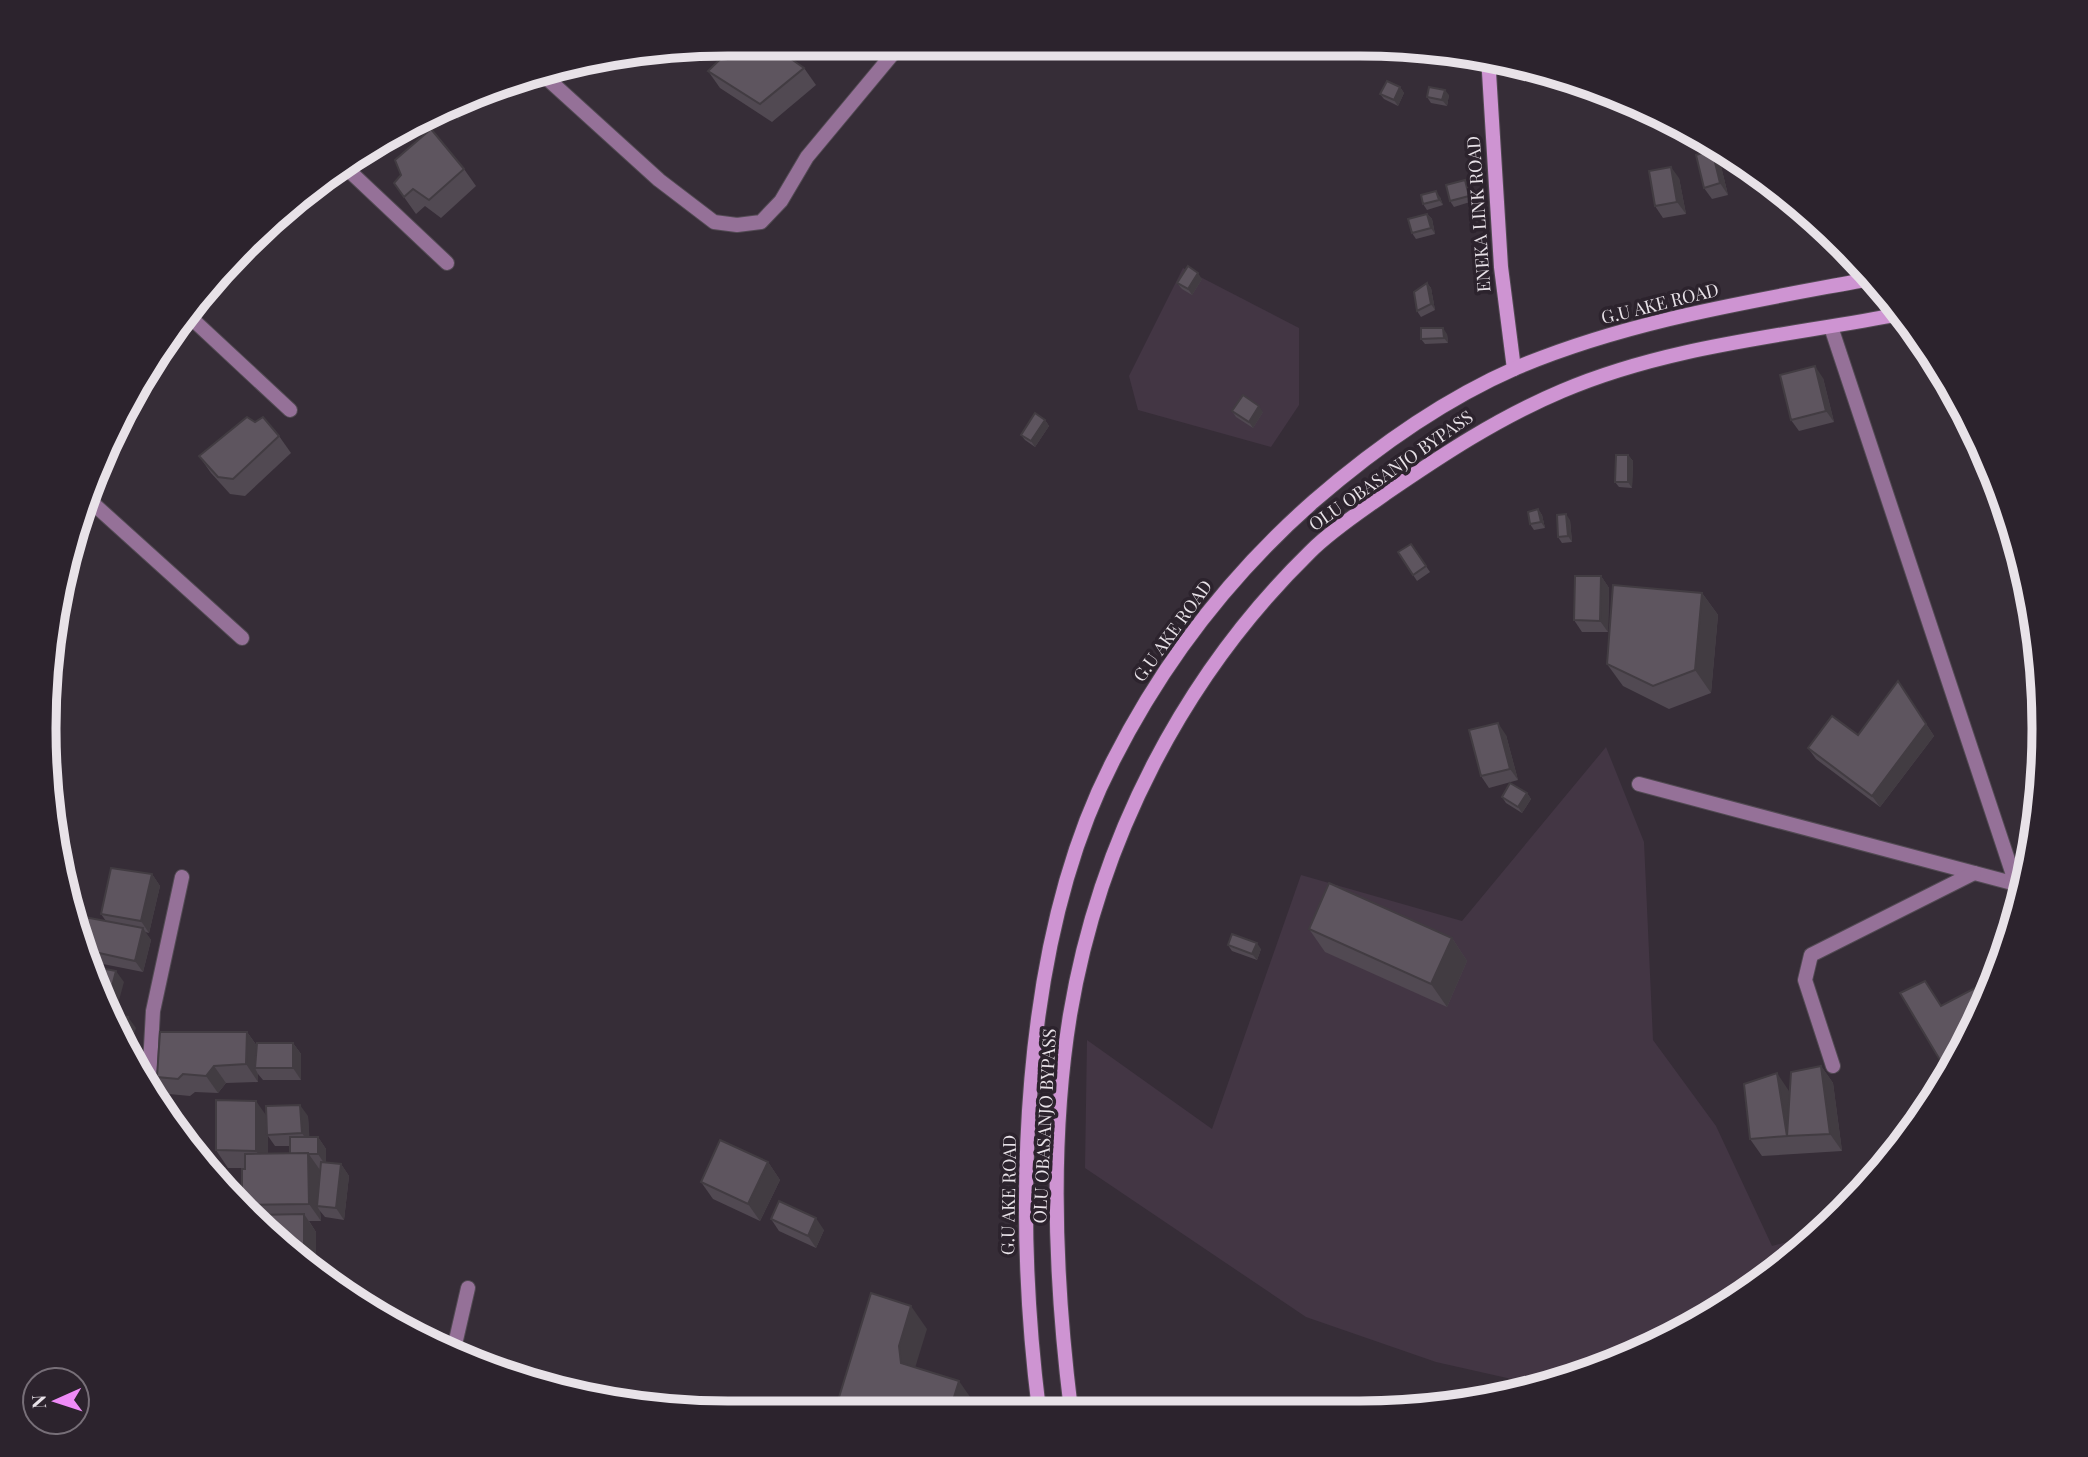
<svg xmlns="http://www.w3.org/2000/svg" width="2088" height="1457" viewBox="0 0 2088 1457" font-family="'Playfair Display',serif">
<rect width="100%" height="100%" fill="#362d37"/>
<!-- built -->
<g fill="#433644">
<polygon points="1183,268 1299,328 1299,405 1271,447 1138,410 1129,376"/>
<polygon points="1606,747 1644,842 1653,1040 1716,1126 1772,1246 1820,1233 1811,1243 1662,1343 1529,1383 1436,1362 1306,1317 1085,1168 1087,1040 1212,1129 1301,875 1462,921"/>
</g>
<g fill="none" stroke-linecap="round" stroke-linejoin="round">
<defs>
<g id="street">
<polyline points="540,72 659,180 714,222 737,225 761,222 781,201 807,157 901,44"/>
<polyline points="342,164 447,263"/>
<polyline points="189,316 290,410"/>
<polyline points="1831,327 2022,902"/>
<polyline points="87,498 242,638"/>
<polyline points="1639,784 2016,884"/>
<polyline points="1833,1066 1805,980 1811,955 1974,873"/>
<polyline points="149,1083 153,1011 182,877"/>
<polyline points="453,1353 468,1288"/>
</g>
<g id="secondary">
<polyline points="1488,56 1501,267 1514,369"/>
<path d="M 1039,1410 C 1014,1211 1019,943 1113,761 C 1163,662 1231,574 1314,501 C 1374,449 1443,400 1516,368 C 1629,320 1754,301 1875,278"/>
<path d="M 1071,1410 C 1055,1281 1049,1144 1070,1015 C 1099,841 1183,676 1310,552 C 1332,530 1360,512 1385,494 C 1442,455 1498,418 1562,391 C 1670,345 1787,336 1901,314"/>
</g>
</defs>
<!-- street casing -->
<use href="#street" stroke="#524a53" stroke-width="16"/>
<!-- secondary casing -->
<use href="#secondary" stroke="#524a53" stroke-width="16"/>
<!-- street -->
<use href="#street" stroke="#957198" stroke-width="14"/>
<!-- secondary -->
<use href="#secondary" stroke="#ce94d2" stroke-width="14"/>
</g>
<!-- wall -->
<g fill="#514952" fill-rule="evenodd">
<polygon points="1437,51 1450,53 1448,57"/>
<polygon points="804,68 816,85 772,122 720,88 708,71"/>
<polygon points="1400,87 1404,93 1398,106 1384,99 1380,94"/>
<polygon points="1449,95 1447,106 1431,103 1427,97"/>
<polygon points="1720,162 1728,195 1712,199 1704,188"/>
<polygon points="464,169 476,186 441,218 425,206 416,214 394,183"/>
<polygon points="1679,178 1686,214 1663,218 1655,206"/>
<polygon points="1465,180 1469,185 1473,201 1454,207 1450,201"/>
<polygon points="1440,197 1443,205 1427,210 1423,204"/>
<polygon points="1427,214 1432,219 1435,234 1416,239 1412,233"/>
<polygon points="1202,279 1192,295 1182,289 1177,283"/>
<polygon points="1427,283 1431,288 1435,310 1421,317 1417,311"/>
<polygon points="1447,334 1448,343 1425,344 1421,339"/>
<polygon points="1823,378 1834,422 1799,431 1791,420"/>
<polygon points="1232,411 1263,412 1253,428 1236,417"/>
<polygon points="1045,420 1049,426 1035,447 1025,440 1021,435"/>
<polygon points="279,436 291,453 245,496 230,494 211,473 199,456"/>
<polygon points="1628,455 1633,461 1632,488 1619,487 1615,482"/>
<polygon points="1538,509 1542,515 1545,528 1534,530 1530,524"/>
<polygon points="1570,520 1572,542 1562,543 1558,537"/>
<polygon points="1411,544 1430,572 1417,581 1398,552"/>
<polygon points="1601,576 1609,588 1608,632 1582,632 1574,620"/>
<polygon points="1702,593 1718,615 1711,693 1669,709 1623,686 1607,664"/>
<polygon points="1898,681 1934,736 1880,807 1816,759 1808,748 1858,735"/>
<polygon points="1506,735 1518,780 1489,788 1481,776"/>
<polygon points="1527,793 1531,799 1522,813 1506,803 1502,797"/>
<polygon points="152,874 160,886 149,933 145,932 151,940 143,972 93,962 79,916 106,921 101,914"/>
<polygon points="1309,929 1452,938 1467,961 1447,1007 1325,952"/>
<polygon points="1228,945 1261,949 1257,960 1232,951"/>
<polygon points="1942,1006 1974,1031 1948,1072 1940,1060"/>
<polygon points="247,1032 257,1046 293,1043 301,1054 301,1080 263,1080 258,1074 258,1082 226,1083 218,1093 195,1092 190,1096 169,1094 157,1077"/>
<polygon points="1821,1066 1833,1083 1842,1151 1762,1156 1750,1139 1789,1091 1790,1095"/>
<path d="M 266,1115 L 308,1116 L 309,1137 L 318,1137 L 326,1149 L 326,1162 L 341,1164 L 349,1176 L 344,1220 L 325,1217 L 320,1211 L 321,1221 L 309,1221 L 316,1232 L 312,1272 L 247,1211 L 242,1205 L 245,1168 L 228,1168 L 216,1150 ZM 268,1136 L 275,1146 L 290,1146 L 290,1154 L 268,1154 Z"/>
<polygon points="768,1162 780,1180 760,1221 713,1199 701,1182"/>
<polygon points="771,1219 824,1230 816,1248 779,1231"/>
</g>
<!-- shaded-wall -->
<g fill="#423c42">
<polygon points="1400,87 1404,93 1398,106 1394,100"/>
<polygon points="1445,90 1449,95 1447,106 1442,100"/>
<polygon points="474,102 458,120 452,112"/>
<polygon points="1712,150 1720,162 1728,195 1720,183"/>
<polygon points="1671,167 1679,178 1686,214 1677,202"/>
<polygon points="1465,180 1469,185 1473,201 1469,196"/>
<polygon points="1436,191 1440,197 1443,205 1439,200"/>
<polygon points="1427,214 1432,219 1435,234 1431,228"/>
<polygon points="1198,273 1202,279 1192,295 1188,289"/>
<polygon points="1427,283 1431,288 1435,310 1431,304"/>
<polygon points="1443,328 1447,334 1448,343 1444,338"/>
<polygon points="1815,366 1823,378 1834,422 1826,411"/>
<polygon points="1259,406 1263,412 1253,428 1249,422"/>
<polygon points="1045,420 1049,426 1035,447 1031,441"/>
<polygon points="1628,455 1633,461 1632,488 1628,482"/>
<polygon points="1538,509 1542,515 1545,528 1541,522"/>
<polygon points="1566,514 1570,520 1572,542 1568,536"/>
<polygon points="1601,576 1609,588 1608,632 1600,621"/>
<polygon points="1702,593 1718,615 1711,693 1695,670"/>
<polygon points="1898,681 1934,736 1880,807 1872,796"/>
<polygon points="1498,723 1506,735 1518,780 1510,769"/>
<polygon points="1527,793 1531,799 1522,813 1518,807"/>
<polygon points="152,874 160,886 149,933 141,921"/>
<polygon points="143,928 151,940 143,972 135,961"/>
<polygon points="1452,938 1467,961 1447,1007 1431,984"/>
<polygon points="1257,943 1261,949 1257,960 1252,954"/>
<polygon points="116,971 124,982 114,1019 107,1006"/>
<polygon points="128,1017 136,1028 128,1051 120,1040"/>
<polygon points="247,1032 259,1049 255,1068 258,1074 258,1082 246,1064"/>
<polygon points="293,1043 301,1054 301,1080 293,1068"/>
<polygon points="214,1066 226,1083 218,1093 206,1076"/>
<polygon points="1821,1066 1833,1083 1842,1151 1830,1134"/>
<polygon points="1777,1073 1789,1091 1797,1136 1787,1136"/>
<polygon points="256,1101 268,1118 268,1168 256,1151"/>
<polygon points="300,1105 308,1116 310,1145 302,1133"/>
<polygon points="318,1137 326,1149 326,1166 318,1154"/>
<polygon points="308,1153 320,1170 317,1206 320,1211 321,1221 309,1204"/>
<polygon points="768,1162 780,1180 760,1221 748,1204"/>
<polygon points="341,1164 349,1176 344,1220 336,1208"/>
<polygon points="225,1168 234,1180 234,1199 225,1191"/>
<polygon points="304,1214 316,1232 316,1275 310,1270 304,1262"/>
<polygon points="816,1218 824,1230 816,1248 808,1236"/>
<polygon points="911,1306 927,1329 915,1368 901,1363 899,1346"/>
<polygon points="959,1381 975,1404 973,1410 950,1410"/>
</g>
<!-- building -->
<g fill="#5e555f" stroke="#423c42" stroke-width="2">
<polygon points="736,44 770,44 804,68 760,104 708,71"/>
<polygon points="1387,81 1400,87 1394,100 1380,94"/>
<polygon points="1429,87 1445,90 1442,100 1427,97"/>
<polygon points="431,129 464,169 429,200 413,189 404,197 394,183 401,175 395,160"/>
<polygon points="1712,150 1720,183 1704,188 1696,155"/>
<polygon points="1671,167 1677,202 1655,206 1649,171"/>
<polygon points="1465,180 1469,196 1450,201 1446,185"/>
<polygon points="1436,191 1439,200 1423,204 1421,195"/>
<polygon points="1427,214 1431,228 1412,233 1408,219"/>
<polygon points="1188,266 1198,273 1188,289 1177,283"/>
<polygon points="1427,283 1431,304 1417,311 1414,292"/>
<polygon points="1421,328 1443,328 1444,338 1421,339"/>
<polygon points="1815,366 1826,411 1791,420 1780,375"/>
<polygon points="1243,395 1259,406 1249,422 1232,411"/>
<polygon points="1035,413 1045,420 1031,441 1021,435"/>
<polygon points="247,417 255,422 263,417 279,436 233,479 218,477 199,456"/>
<polygon points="1616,455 1628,455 1628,482 1615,482"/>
<polygon points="1538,509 1541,522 1530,524 1528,512"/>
<polygon points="1566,514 1568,536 1558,537 1557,515"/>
<polygon points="1411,544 1426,566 1413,575 1398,552"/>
<polygon points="1575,576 1601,576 1600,621 1574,620"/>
<polygon points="1613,585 1702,593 1695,670 1653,686 1607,664"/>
<polygon points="1898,681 1926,724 1872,796 1808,748 1832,716 1858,735"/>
<polygon points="1498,723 1510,769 1481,776 1469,730"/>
<polygon points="1510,783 1527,793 1518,807 1502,797"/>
<polygon points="111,868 152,874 141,921 101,914"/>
<polygon points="1329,883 1452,938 1431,984 1309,929"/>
<polygon points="79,916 143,928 135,961 90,951"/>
<polygon points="1232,934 1257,943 1252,954 1228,945"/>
<polygon points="95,967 116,971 107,1006"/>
<polygon points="1994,978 1974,1031 1964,1046 1940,1060 1900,993 1925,981 1941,1006"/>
<polygon points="109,1013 128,1017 120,1040 114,1031"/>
<polygon points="160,1032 247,1032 246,1064 214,1066 206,1076 183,1074 178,1079 157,1077"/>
<polygon points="257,1043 293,1043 293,1068 255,1068"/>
<polygon points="1821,1066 1830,1134 1787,1136 1791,1072"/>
<polygon points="1777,1073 1787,1136 1750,1139 1744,1084"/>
<polygon points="216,1100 256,1101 256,1151 216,1150"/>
<polygon points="300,1105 302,1133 267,1135 266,1106"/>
<rect x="290" y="1137" width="28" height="17"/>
<polygon points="720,1140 768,1162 748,1204 701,1182"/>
<polygon points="308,1153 309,1204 242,1205 242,1169 245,1169 245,1154"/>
<polygon points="321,1162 341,1164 336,1208 317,1206"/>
<polygon points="225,1168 225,1191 214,1180 206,1169"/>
<polygon points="779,1201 816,1218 808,1236 771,1219"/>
<polygon points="304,1214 304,1262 301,1262 254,1218 254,1215"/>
<polygon points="871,1293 911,1306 899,1346 901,1363 959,1381 950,1410 848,1411 836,1407"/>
</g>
<g text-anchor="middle" stroke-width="7" stroke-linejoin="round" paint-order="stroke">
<!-- street labels -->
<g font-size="18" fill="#e8e2e8" stroke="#2c232d">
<text transform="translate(1479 214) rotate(-94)" y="6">ENEKA LINK ROAD</text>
<text transform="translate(1660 304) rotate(-14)" y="6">G.U AKE ROAD</text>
<text transform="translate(1391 471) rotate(-35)" y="6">OLU OBASANJO BYPASS</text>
<text transform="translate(1173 631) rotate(-54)" y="6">G.U AKE ROAD</text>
<text transform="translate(1045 1126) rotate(-87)" y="6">OLU OBASANJO BYPASS</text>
<text transform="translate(1009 1195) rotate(-89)" y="6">G.U AKE ROAD</text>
</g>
</g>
<!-- crop -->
<path d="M0 0H2088V1457H0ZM728 56H1360A672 672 0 0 1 2032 728V729A672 672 0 0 1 1360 1401H728A672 672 0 0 1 56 729V728A672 672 0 0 1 728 56Z" fill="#2c232d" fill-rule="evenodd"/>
<path fill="none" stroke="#e8e2e8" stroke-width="9" d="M728 56H1360A672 672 0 0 1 2032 728V729A672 672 0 0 1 1360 1401H728A672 672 0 0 1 56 729V728A672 672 0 0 1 728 56Z"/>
<!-- north arrow -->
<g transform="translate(56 1401) rotate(267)"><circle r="33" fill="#2c232d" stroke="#776f78" stroke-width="2"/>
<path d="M0-5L12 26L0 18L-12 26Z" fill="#ef8bf7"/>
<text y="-10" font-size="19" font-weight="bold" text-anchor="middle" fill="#e8e2e8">N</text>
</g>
</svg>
